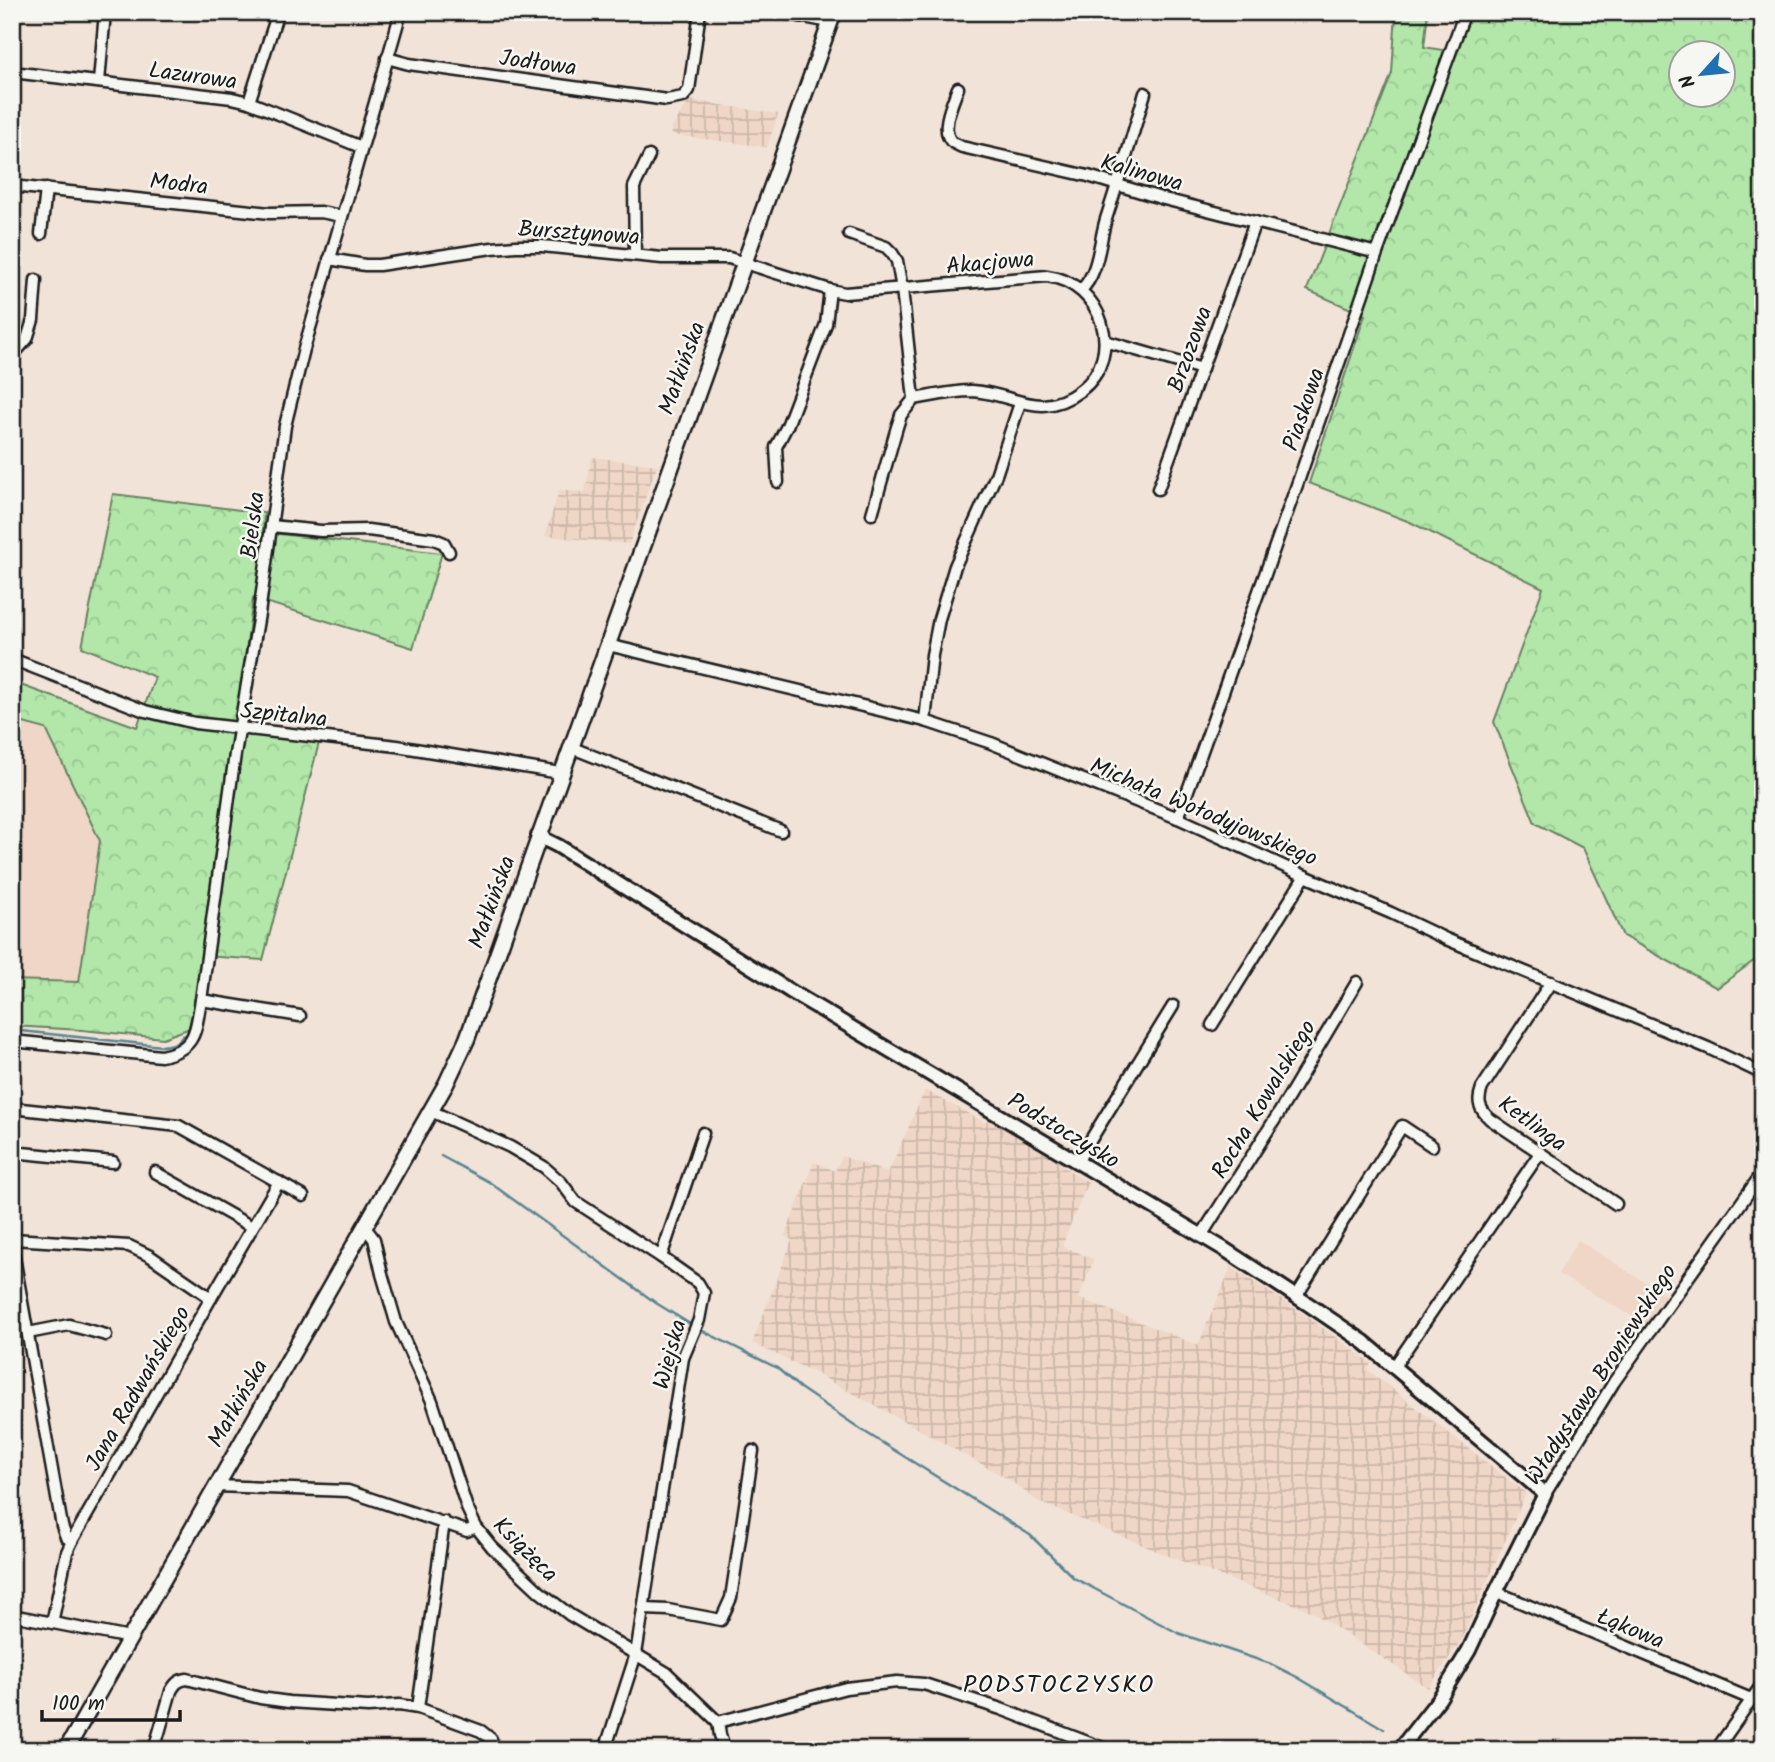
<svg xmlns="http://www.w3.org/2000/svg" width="1775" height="1762" viewBox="0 0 1775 1762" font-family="Kalam,sans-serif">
<defs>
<pattern id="industrial-grid" width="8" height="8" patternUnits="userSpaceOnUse" patternTransform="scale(1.75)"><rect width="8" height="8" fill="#efd6c6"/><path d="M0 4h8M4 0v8" fill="none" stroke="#ccb7aa"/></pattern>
<pattern id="forest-crowns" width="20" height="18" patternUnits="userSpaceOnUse" patternTransform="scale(1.75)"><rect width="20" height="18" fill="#b2e7a9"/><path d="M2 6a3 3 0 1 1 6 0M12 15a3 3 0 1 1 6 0" fill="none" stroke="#98c691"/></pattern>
</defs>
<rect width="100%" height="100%" fill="#f2e3d8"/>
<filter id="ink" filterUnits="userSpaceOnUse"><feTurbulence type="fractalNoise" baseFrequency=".0143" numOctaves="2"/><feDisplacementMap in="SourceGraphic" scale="14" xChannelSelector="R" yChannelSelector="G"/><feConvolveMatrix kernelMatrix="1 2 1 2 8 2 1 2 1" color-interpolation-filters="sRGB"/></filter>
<g filter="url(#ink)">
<!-- built -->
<g fill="#efd6c6">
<polygon points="12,720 45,729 100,841 79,982 12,980"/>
<polygon points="1578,1240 1665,1295 1646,1324 1558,1274"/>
</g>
<!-- industrial -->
<g fill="url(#industrial-grid)">
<polygon points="690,100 778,114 767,147 672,135 671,129"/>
<polygon points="592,457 657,465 629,544 545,536 559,490 585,492"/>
<polygon points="925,1090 984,1122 990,1120 1062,1163 1062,1166 1088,1182 1062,1246 1094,1259 1079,1298 1198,1345 1231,1267 1305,1315 1371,1363 1368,1370 1526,1493 1462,1639 1428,1688 1311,1611 1171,1557 1039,1502 1008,1479 920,1430 809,1370 752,1343 792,1240 785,1236 814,1162 835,1171 842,1156 888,1173"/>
</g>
<!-- forest -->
<g fill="url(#forest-crowns)" stroke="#678262" stroke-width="2" fill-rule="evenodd">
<path d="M 1396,12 L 1428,12 L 1424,47 L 1448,51 L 1463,12 L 1763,12 L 1763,954 L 1717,988 L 1623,936 L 1583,848 L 1535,823 L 1494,722 L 1543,588 L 1410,522 L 1309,483 L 1365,315 L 1307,290 L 1392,73 ZM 1680,52 L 1722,52 L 1722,94 L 1680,94 Z"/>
<polygon points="113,494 264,513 263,532 442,553 413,648 253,598 235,734 320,739 263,960 203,956 193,1027 163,1038 82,1030 12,1026 12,980 79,982 100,841 46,729 12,720 12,682 137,727 155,677 82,647"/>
</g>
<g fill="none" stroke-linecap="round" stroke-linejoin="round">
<!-- stream -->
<g stroke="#588492" stroke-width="2.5">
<path d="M 12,1030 L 162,1046 C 172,1045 177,1044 183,1036 L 187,1035"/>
<polyline points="441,1156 489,1182 656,1303 690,1324"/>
<polyline points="701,1330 777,1368 800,1388 865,1432 1030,1535 1074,1578 1178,1633 1271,1664 1297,1677 1384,1729"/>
<polyline points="1415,1749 1416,1750"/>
</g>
<defs>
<g id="minor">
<polyline points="777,12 830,22"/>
<polyline points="387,58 409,64 667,100 683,97 689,90 700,12"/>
<polyline points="12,72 232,98 249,102 361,147"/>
<polyline points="99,82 105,12"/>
<path d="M 958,88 C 953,102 940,128 951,141 C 953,143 960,146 962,147 L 1088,176 L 1164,199 L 1377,253"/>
<polyline points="249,102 278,12"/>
<polyline points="12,186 270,213 321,212 341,216"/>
<polyline points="41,234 46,189"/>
<polyline points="849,234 886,247 892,253 897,261 902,289 914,399 901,415 897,427 872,514"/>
<polyline points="635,255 634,187 649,156"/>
<path d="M 329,259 L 365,265 L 379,265 L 492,248 L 516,246 L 542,246 L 662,258 L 729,258 L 830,290 L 845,293 L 1047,276 C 1102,283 1126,355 1081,390 C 1039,422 1014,393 972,391 C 953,391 932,396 914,399"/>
<path d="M 1081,290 C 1099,273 1099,242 1106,219 C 1120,177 1133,135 1145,93"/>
<polyline points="1105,341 1202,369"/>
<polyline points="12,356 27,339 33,320 36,280"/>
<polyline points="778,482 776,447 787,426 826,324 830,290"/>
<polyline points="1158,489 1255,222"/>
<polyline points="271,526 321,531 368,530 434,539 444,543 449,552"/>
<polyline points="608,645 925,721 991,743 1178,818 1305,876 1391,913 1446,939 1708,1048 1763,1074"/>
<polyline points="12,659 145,711 195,723 397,746 560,773"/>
<polyline points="925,721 932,655 939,619 955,566 996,475 1020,403"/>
<polyline points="570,747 781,831"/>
<polyline points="1178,818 1298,482 1377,253 1465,12"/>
<path d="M 1551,982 L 1482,1088 C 1477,1101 1479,1109 1490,1119 L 1616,1204"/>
<polyline points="201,1000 300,1016"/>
<polyline points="1212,1025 1305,876"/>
<path d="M 12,1041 L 161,1056 C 197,1049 195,1031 201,1000 L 235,754 L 259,614 L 285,426 L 304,349 L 401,12"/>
<polyline points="12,1108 179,1126 303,1196"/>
<polyline points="431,1111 510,1147 544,1167 561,1182 576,1202 661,1257 698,1283 704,1293 699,1320 683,1358 636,1654 605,1750"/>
<polyline points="12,1152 113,1162"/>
<polyline points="1077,1162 1173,1006"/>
<polyline points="155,1172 252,1227"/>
<polyline points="364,1226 374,1239 382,1274 396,1322 432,1401 467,1508 476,1527 492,1547 540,1592 570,1615 667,1673 718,1722 720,1735 725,1750"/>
<polyline points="1201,1236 1279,1113 1357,982"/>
<polyline points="12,1239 129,1246 150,1256 211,1298"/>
<polyline points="12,1246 62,1526 66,1537 72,1541"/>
<polyline points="661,1257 703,1133"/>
<polyline points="1296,1297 1402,1126 1432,1146"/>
<polyline points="28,1333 69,1325 106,1335"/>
<polyline points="1394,1367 1540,1153"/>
<polyline points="216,1486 348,1491 467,1531 476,1527"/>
<polyline points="1545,1494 1614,1382 1763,1172"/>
<polyline points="1496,1592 1751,1699"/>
<polyline points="645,1609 668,1610 721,1620 731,1598 753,1451"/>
<polyline points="12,1615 130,1638"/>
<polyline points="52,1623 67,1552 72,1541 211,1298 279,1182"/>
<polyline points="418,1708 444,1522"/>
<polyline points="718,1722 846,1688 897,1682 924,1684 1001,1709 1108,1750"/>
<path d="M 154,1750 L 171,1691 C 175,1684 178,1680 187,1679 L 260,1698 L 289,1702 L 368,1707 L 399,1705 L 418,1708 L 481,1731 L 491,1739 L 493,1750"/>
<polyline points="1716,1750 1763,1683"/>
</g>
<polyline id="tertiary" points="538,836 558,846 790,991 1224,1249 1308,1304 1364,1342 1545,1494 1496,1592 1469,1650 1439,1699 1399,1750"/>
<polyline id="secondary" points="66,1750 446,1084 467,1039 834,12"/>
</defs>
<!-- minor casing -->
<use href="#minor" stroke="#1c1c1c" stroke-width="15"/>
<!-- tertiary casing -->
<use href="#tertiary" stroke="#1c1c1c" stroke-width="18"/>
<!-- secondary casing -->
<use href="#secondary" stroke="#1c1c1c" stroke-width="19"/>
<!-- minor -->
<use href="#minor" stroke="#f6f6f2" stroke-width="10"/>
<!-- tertiary -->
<use href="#tertiary" stroke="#f6f6f2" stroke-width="12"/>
<!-- secondary -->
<use href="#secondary" stroke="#f6f6f2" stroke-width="14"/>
</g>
</g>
<g text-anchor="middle" stroke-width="5" stroke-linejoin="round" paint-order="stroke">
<!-- street labels -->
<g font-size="23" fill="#1c1c1c" stroke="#f6f6f2">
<text transform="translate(538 62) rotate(8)" y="8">Jodłowa</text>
<text transform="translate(193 75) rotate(8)" y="8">Lazurowa</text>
<text transform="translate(1142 172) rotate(16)" y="8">Kalinowa</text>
<text transform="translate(179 183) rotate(6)" y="8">Modra</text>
<text transform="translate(579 232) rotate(4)" y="8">Bursztynowa</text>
<text transform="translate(990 262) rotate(-5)" y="8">Akacjowa</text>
<text transform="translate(1189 349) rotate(-70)" y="8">Brzozowa</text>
<text transform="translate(681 368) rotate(-70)" y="8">Małkińska</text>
<text transform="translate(1303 409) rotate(-71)" y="8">Piaskowa</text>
<text transform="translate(252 525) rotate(-83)" y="8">Bielska</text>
<text transform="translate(284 714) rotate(6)" y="8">Szpitalna</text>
<text transform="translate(1204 811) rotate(23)" y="8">Michała Wołodyjowskiego</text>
<text transform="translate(491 902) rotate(-70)" y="8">Małkińska</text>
<text transform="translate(1263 1099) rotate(-59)" y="8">Rocha Kowalskiego</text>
<text transform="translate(1533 1123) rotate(36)" y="8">Ketlinga</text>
<text transform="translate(1064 1130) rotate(31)" y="8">Podstoczysko</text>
<text transform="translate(669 1354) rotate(-75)" y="8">Wiejska</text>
<text transform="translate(1600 1374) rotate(-57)" y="8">Władysława Broniewskiego</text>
<text transform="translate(137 1388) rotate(-60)" y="8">Jana Radwańskiego</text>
<text transform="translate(237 1403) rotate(-60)" y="8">Małkińska</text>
<text transform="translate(526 1549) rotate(45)" y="8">Książęca</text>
<text transform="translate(1631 1628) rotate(23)" y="8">Łąkowa</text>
</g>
<!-- neighbourhood labels -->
<g font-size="24" letter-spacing="2" fill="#1c1c1c" stroke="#f6f6f2">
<text x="1059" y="1692">PODSTOCZYSKO</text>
</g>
</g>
<!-- margin -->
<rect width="1775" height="1762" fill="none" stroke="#f6f6f2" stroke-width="42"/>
<rect x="21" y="21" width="1733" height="1720" fill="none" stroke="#1c1c1c" stroke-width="2.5" filter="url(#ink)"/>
<!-- north arrow -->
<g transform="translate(1702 74) rotate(243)"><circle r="33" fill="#f6f6f2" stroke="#9f9f9c" stroke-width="2"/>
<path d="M0-5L12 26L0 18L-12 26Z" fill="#1f6fb2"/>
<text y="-10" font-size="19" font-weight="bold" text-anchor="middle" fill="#1c1c1c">N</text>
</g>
<!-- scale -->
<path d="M42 1710v10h138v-10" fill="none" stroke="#1c1c1c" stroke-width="3.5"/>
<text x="52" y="1710" font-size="21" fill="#1c1c1c" stroke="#f6f6f2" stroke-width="5" paint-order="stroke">100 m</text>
</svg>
